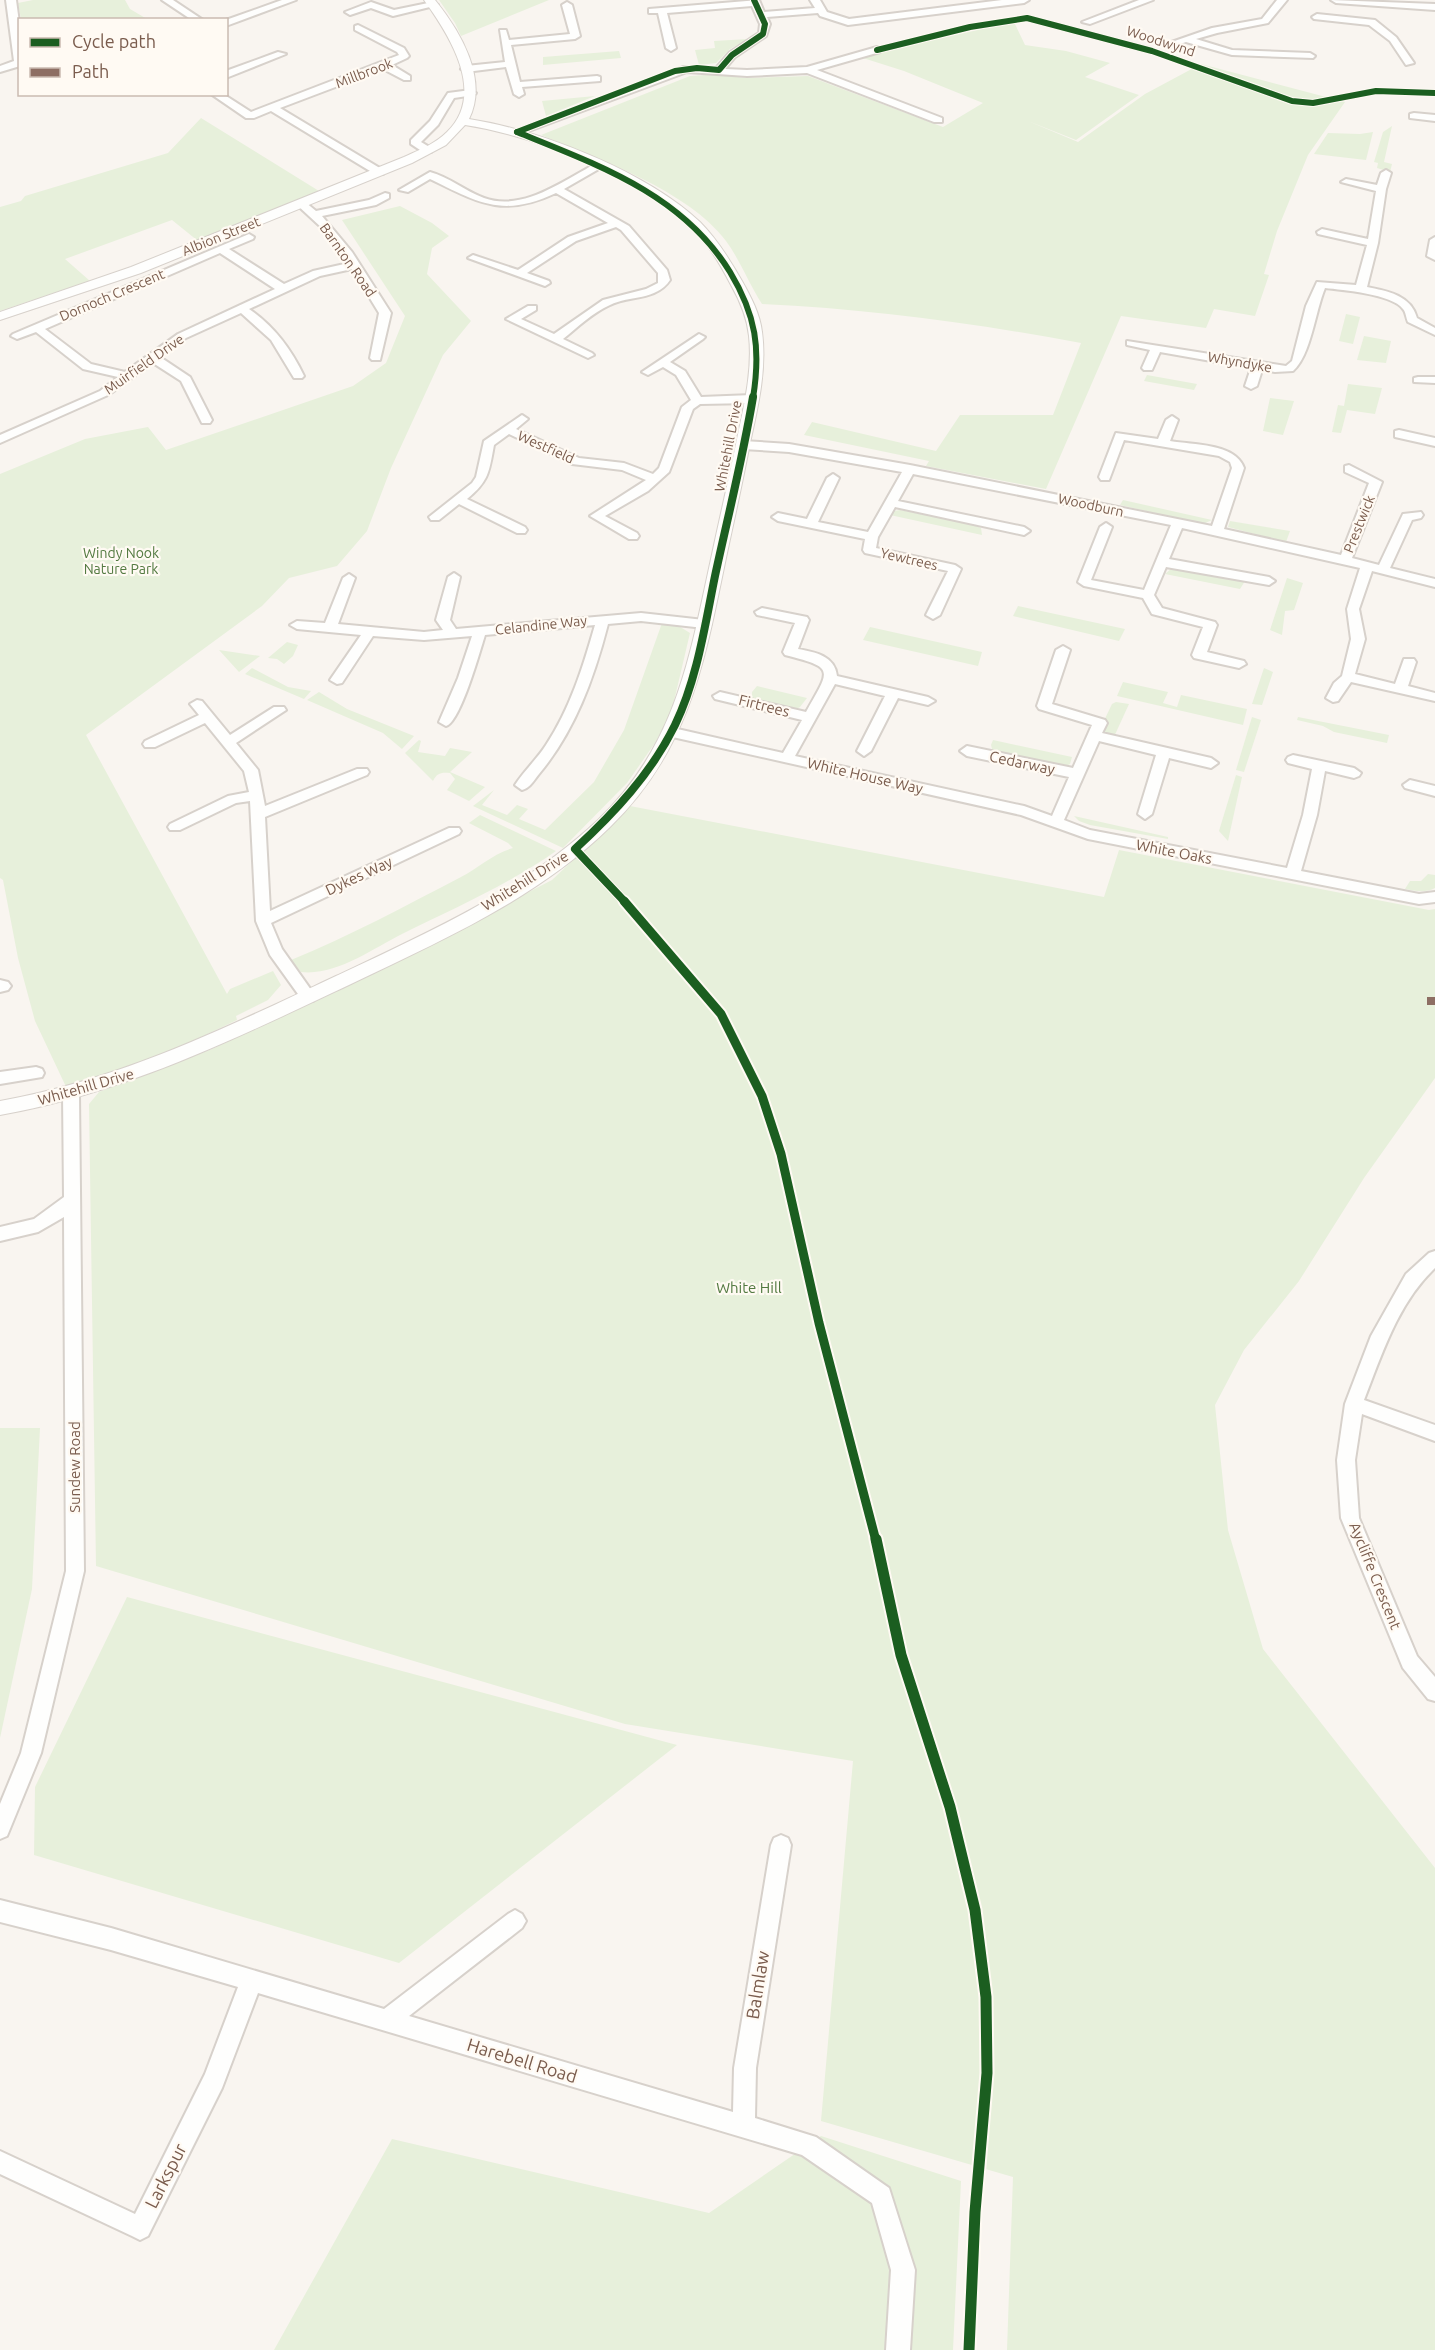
<svg xmlns="http://www.w3.org/2000/svg" width="1435" height="2350" viewBox="0 0 1435 2350" font-family="Ubuntu,sans-serif">
<rect width="100%" height="100%" fill="#f9f5f0"/>
<!-- green -->
<g fill="#e7f0db">
<polygon points="33,0 125,0 130,9 147,19 21,19 18,3"/>
<polygon points="439,0 549,0 461,36 455,23"/>
<path d="M 1014,22 L 1025,45 L 1066,51 L 1110,63 L 1085,77 L 1139,95 L 1076,140 L 1028,121 L 1078,142 L 1145,94 L 1201,64 L 1345,102 L 1308,155 L 1277,231 L 1264,274 L 1269,275 L 1255,316 L 1214,309 L 1206,328 L 1121,316 L 1046,489 L 926,466 L 929,461 L 804,435 L 812,422 L 936,451 L 960,415 L 1053,415 L 1081,343 C 974,323 870,309 762,304 C 749,284 740,260 726,241 C 689,191 597,158 541,135 L 690,76 L 718,74 L 745,78 L 808,76 L 943,127 L 983,103 L 904,71 L 863,58 L 901,47 Z"/>
<polygon points="748,39 730,49 716,63 699,65 695,50 715,48 714,41"/>
<polygon points="619,51 621,58 543,65 543,57"/>
<polygon points="595,96 546,116 542,101"/>
<polygon points="201,118 319,191 198,241 172,220 65,259 90,281 0,311 0,207 21,201 25,196 168,153"/>
<polygon points="1392,126 1384,162 1392,164 1390,172 1377,168 1378,163 1374,162 1383,132"/>
<polygon points="1373,132 1366,160 1314,154 1328,133 1360,134"/>
<polygon points="400,206 432,223 449,236 432,248 427,274 471,321 443,355 391,468 367,531 337,566 289,578 262,606 86,735 227,994 230,989 273,971 281,985 268,1000 236,1016 237,1020 151,1061 68,1091 35,1021 18,958 3,880 0,878 0,474 85,439 148,427 166,450 353,386 386,363 405,316 342,220"/>
<polygon points="1346,314 1360,317 1353,344 1339,341"/>
<polygon points="1364,336 1391,341 1386,363 1357,360"/>
<polygon points="1147,375 1197,384 1194,390 1144,381"/>
<polygon points="1348,384 1382,388 1375,414 1347,410 1341,433 1332,432 1338,405 1344,406"/>
<polygon points="1270,398 1294,401 1283,435 1263,431"/>
<polygon points="1123,500 1212,520 1203,524 1120,505"/>
<polygon points="900,510 971,524 981,528 982,535 890,515 894,511"/>
<polygon points="1230,521 1290,531 1286,542 1228,527"/>
<polygon points="1171,569 1245,581 1240,589 1165,574"/>
<polygon points="1287,578 1303,583 1294,610 1285,611 1282,635 1270,630"/>
<polygon points="1018,606 1125,629 1119,641 1013,616"/>
<polygon points="662,623 677,625 690,633 671,714 655,743 627,783 563,848 473,806 494,790 482,805 507,815 517,805 528,809 519,819 545,830 594,782 624,730"/>
<polygon points="870,627 982,652 978,666 863,640"/>
<polygon points="287,642 298,645 293,656 284,664 277,659 268,658"/>
<polygon points="219,650 260,656 239,672"/>
<polygon points="252,668 288,687 311,691 304,699 245,674"/>
<polygon points="1264,668 1273,672 1262,705 1252,704"/>
<polygon points="1123,682 1168,692 1163,703 1177,707 1181,695 1247,709 1243,725 1117,696"/>
<polygon points="757,686 807,698 800,707 795,710 755,701 752,698 752,692"/>
<polygon points="319,692 347,709 414,736 402,749 383,733 307,700"/>
<polygon points="1116,702 1129,704 1113,739 1103,732 1101,727 1112,704"/>
<polygon points="1252,717 1261,720 1244,772 1236,770"/>
<polygon points="1298,717 1389,735 1387,743 1334,732 1323,726 1297,720"/>
<path d="M 419,740 L 421,741 L 418,752 L 445,756 L 450,748 L 472,752 L 450,772 L 485,787 L 469,801 L 447,790 L 455,779 L 450,773 C 441,772 437,773 433,781 L 405,753 Z"/>
<polygon points="993,740 1072,757 1070,764 1065,767 999,754 992,749 991,745"/>
<polygon points="1236,775 1242,777 1228,841 1219,831"/>
<polygon points="630,806 1104,897 1119,850 1429,910 1435,909 1435,1078 1364,1178 1299,1281 1244,1350 1215,1405 1228,1530 1263,1649 1435,1868 1435,2350 1007,2350 1013,2177 821,2121 853,1761 625,1724 96,1566 89,1104 99,1092 212,1049 412,952 552,880"/>
<path d="M 480,815 L 556,851 C 506,886 457,907 402,934 C 372,949 336,976 301,972 L 291,960 C 350,936 405,906 461,877 C 478,868 494,853 513,848 L 508,843 L 469,823 Z"/>
<polygon points="1074,816 1168,837 1168,839 1090,825 1079,821"/>
<path d="M 1428,874 L 1435,875 L 1435,888 C 1426,893 1415,891 1405,889 L 1410,881 L 1421,881 Z"/>
<polygon points="0,1428 40,1428 32,1589 0,1738"/>
<polygon points="127,1597 677,1745 399,1963 34,1855 35,1787"/>
<polygon points="821,2136 961,2181 953,2350 274,2350 392,2139 709,2213"/>
</g>
<g fill="none" stroke-linecap="round" stroke-linejoin="round">
<defs>
<g id="minor">
<polygon points="6,0 16,0 20,30 20,66 0,72 0,66 14,61"/>
<polygon points="162,0 173,0 203,20 192,20"/>
<polygon points="282,0 296,0 226,26 226,20"/>
<polygon points="759,0 764,12 815,8 810,0 820,0 827,12 849,19 1002,0 1029,0 1024,3 848,25 820,16 818,13 767,17 770,24 766,36 735,57 725,69 747,70 807,67 877,47 880,48 880,52 817,70 942,118 942,122 934,122 807,73 747,76 687,72 521,134 512,132 683,67 716,68 729,53 759,33 760,24 752,6 667,13 676,48 671,51 666,48 658,13 649,13 649,9"/>
<polygon points="1139,0 1153,0 1090,24 1082,22"/>
<polygon points="1277,0 1287,0 1268,23 1217,33 1196,39 1232,50 1310,53 1315,56 1313,58 1232,55 1186,42 1168,48 1163,45 1212,28 1262,19"/>
<polygon points="1331,0 1435,4 1435,10 1336,3"/>
<polygon points="371,2 394,10 433,2 438,5 393,16 371,8 350,15 345,12"/>
<polygon points="567,2 572,5 580,36 575,39 511,45 520,82 597,76 600,77 600,81 522,87 524,94 519,97 514,94 506,67 466,72 461,69 466,66 505,62 500,30 506,30 509,40 570,34 562,5"/>
<polygon points="1317,14 1375,20 1396,37 1414,63 1406,65 1390,41 1369,25 1314,19 1312,17"/>
<polygon points="358,25 404,48 409,56 407,58 392,65 410,76 410,80 404,80 383,69 280,108 383,170 383,174 375,174 271,111 254,118 246,118 211,94 223,94 251,112 399,55 397,52 355,30 355,26"/>
<polygon points="278,52 286,54 226,78 226,71"/>
<polygon points="471,90 476,93 474,95 454,98 438,125 421,142 431,148 431,152 423,152 411,144 411,140 430,121 448,93"/>
<polygon points="1414,113 1435,115 1435,121 1410,118 1410,114"/>
<path d="M 595,164 L 604,166 L 564,189 L 629,226 L 667,270 L 670,280 C 656,301 630,295 610,305 C 592,313 578,327 563,339 L 592,353 L 594,355 L 588,358 L 506,319 L 528,306 L 536,306 L 536,310 L 521,319 L 554,334 L 603,300 L 646,289 L 658,283 L 658,273 L 621,230 L 616,227 L 576,241 L 527,273 L 549,281 L 550,283 L 545,286 L 468,258 L 473,255 L 518,270 L 568,237 L 608,223 L 556,193 C 503,218 479,203 430,179 L 408,192 L 399,190 L 430,172 C 449,177 465,191 484,198 C 522,212 563,181 595,164 Z"/>
<path d="M 1386,170 L 1391,173 L 1386,189 L 1378,243 L 1367,287 C 1387,291 1411,295 1417,318 L 1435,328 L 1435,335 L 1408,322 C 1406,318 1406,312 1403,309 C 1392,294 1343,290 1325,288 C 1315,312 1311,355 1293,371 L 1275,372 L 1262,370 L 1257,386 L 1251,389 L 1245,386 L 1251,368 L 1160,352 L 1152,370 L 1144,370 L 1142,368 L 1150,350 L 1127,345 L 1127,341 L 1286,366 L 1292,361 L 1306,306 L 1317,282 L 1356,285 L 1367,245 L 1318,234 L 1317,232 L 1322,229 L 1368,239 L 1376,191 L 1341,182 L 1346,179 L 1377,185 L 1381,173 Z"/>
<path d="M 385,193 L 389,194 L 389,198 L 376,205 L 322,216 L 352,252 L 391,313 L 380,360 L 372,360 L 370,358 L 379,313 L 352,269 L 320,276 L 249,309 C 274,326 291,349 304,376 L 302,378 L 294,378 L 271,340 L 241,313 L 186,338 L 160,357 L 190,377 L 212,420 L 210,423 L 202,423 L 181,381 L 153,363 L 108,395 L 0,443 L 0,435 L 100,391 L 118,377 L 83,369 L 36,332 L 17,339 L 11,336 L 13,334 L 249,234 L 254,237 L 253,239 L 229,249 L 284,284 L 313,271 L 349,263 L 322,228 L 296,204 L 305,202 L 316,211 L 369,200 ZM 220,253 L 275,289 L 178,334 L 125,372 L 91,364 L 45,329 Z"/>
<polygon points="1435,237 1435,260 1427,256 1430,240"/>
<path d="M 699,334 L 705,337 L 703,339 L 670,362 L 685,371 L 701,397 L 752,395 L 758,399 L 752,403 L 700,404 L 693,409 L 669,472 L 648,491 L 605,516 L 637,533 L 639,536 L 637,539 L 629,539 L 590,516 L 646,480 L 622,470 L 572,464 L 509,434 L 494,445 C 489,472 489,481 467,499 L 525,527 L 527,530 L 525,533 L 517,533 L 459,504 L 439,520 L 431,520 L 429,517 L 472,483 L 476,477 L 484,441 L 522,415 L 528,419 L 516,429 L 579,458 L 624,463 L 653,474 L 659,468 L 682,407 L 691,400 L 676,375 L 663,367 L 648,375 L 642,372 Z"/>
<polygon points="1418,377 1435,377 1435,383 1414,382 1414,378"/>
<path d="M 1172,416 L 1178,420 L 1170,441 C 1193,445 1235,443 1244,468 L 1224,529 L 1341,555 L 1369,483 L 1345,472 L 1345,466 L 1349,465 L 1382,482 L 1352,558 L 1379,565 L 1403,514 L 1421,512 L 1423,515 L 1421,518 L 1412,520 L 1390,568 L 1435,579 L 1435,587 L 1372,571 L 1359,609 L 1365,639 L 1355,674 L 1395,684 L 1404,659 L 1414,659 L 1416,662 L 1408,686 L 1435,693 L 1435,701 L 1351,682 L 1338,701 L 1333,702 L 1326,698 L 1334,683 L 1342,676 L 1351,639 L 1347,609 L 1360,568 L 1182,528 L 1169,559 L 1269,577 L 1275,581 L 1269,585 L 1166,567 L 1154,595 L 1162,608 L 1215,622 L 1217,625 L 1207,652 L 1244,661 L 1246,664 L 1239,668 L 1194,658 L 1192,655 L 1203,627 L 1152,614 L 1143,598 L 1084,586 L 1078,582 L 1100,527 L 1106,523 L 1112,527 L 1091,580 L 1144,590 L 1171,525 L 913,474 L 898,501 L 1024,527 L 1030,531 L 1024,535 L 895,507 L 878,537 L 876,548 L 955,565 L 961,569 L 940,615 L 933,619 L 926,615 L 948,571 L 865,553 L 863,550 L 865,539 L 778,521 L 772,517 L 778,513 L 807,519 L 827,478 L 833,474 L 839,478 L 818,522 L 868,532 L 902,472 L 789,452 L 743,449 L 737,445 L 743,441 L 789,444 L 910,465 L 1212,526 L 1232,468 L 1230,462 L 1219,456 L 1124,440 L 1109,480 L 1101,480 L 1099,477 L 1116,433 L 1158,439 L 1166,420 Z"/>
<polygon points="1399,430 1435,438 1435,446 1395,437 1395,431"/>
<path d="M 454,573 L 460,577 L 450,620 L 456,629 L 641,613 L 704,620 L 711,624 L 704,628 L 641,621 L 608,624 C 594,678 575,731 539,774 C 534,780 530,788 522,790 L 515,785 C 524,771 537,759 546,745 C 570,709 583,667 595,625 L 485,635 C 480,651 460,723 446,726 L 439,722 L 458,678 L 472,636 L 424,640 L 373,636 L 342,683 L 337,684 L 330,680 L 361,635 L 297,629 L 290,625 L 297,621 L 325,623 L 343,578 L 349,574 L 355,578 L 338,624 L 424,632 L 443,630 L 436,620 L 448,577 Z"/>
<path d="M 762,608 L 807,617 L 809,620 L 798,649 C 815,652 835,656 837,676 L 928,697 L 935,701 L 928,705 L 898,698 L 871,751 L 864,756 L 857,751 L 885,696 L 835,684 L 795,756 L 1024,806 L 1052,816 L 1069,777 L 967,756 L 960,751 L 967,746 L 1073,768 L 1092,725 L 1039,709 L 1037,706 L 1056,650 L 1063,646 L 1070,650 L 1052,704 L 1105,720 L 1107,723 L 1102,733 L 1211,758 L 1218,763 L 1211,768 L 1169,758 L 1152,814 L 1145,819 L 1138,814 L 1156,755 L 1099,741 L 1064,820 L 1090,830 L 1287,868 L 1303,815 L 1312,769 L 1288,763 L 1286,760 L 1288,757 L 1293,755 L 1354,768 L 1361,773 L 1359,776 L 1354,778 L 1325,771 L 1317,815 L 1301,871 L 1419,894 L 1435,892 L 1435,902 L 1419,904 L 1088,839 L 1021,815 L 668,736 L 666,733 L 673,728 L 783,753 L 802,720 L 715,699 L 713,696 L 720,692 L 806,712 C 830,669 836,668 785,655 L 783,652 L 795,623 L 757,615 L 755,612 Z"/>
<polygon points="197,700 202,701 230,735 274,707 284,707 286,710 236,743 258,770 265,806 357,769 367,769 369,772 367,775 265,817 270,911 449,828 459,828 461,831 459,834 271,923 282,949 316,997 313,1001 303,1001 270,955 256,921 250,801 236,803 180,830 170,830 168,827 170,824 228,796 249,792 244,771 205,723 155,747 145,747 143,744 145,741 199,715 190,704"/>
<polygon points="1410,780 1435,786 1435,796 1405,788 1403,785"/>
<polygon points="0,980 8,982 11,986 8,990 0,992"/>
<polygon points="36,1067 42,1069 44,1073 42,1077 0,1084 0,1072"/>
<polygon points="71,1088 77,1090 79,1094 84,1571 41,1753 7,1836 0,1839 0,1804 21,1753 66,1571 64,1217 38,1232 0,1241 0,1227 34,1219 64,1197 63,1094 65,1090"/>
<path d="M 1435,1251 L 1435,1268 C 1398,1303 1382,1354 1364,1400 L 1435,1425 L 1435,1441 L 1362,1414 L 1355,1460 L 1359,1518 L 1417,1656 L 1435,1677 L 1435,1701 L 1428,1699 L 1403,1668 L 1341,1518 L 1337,1460 L 1345,1404 L 1371,1336 L 1406,1274 L 1429,1253 Z"/>
<polygon points="781,1835 788,1838 791,1845 756,2068 755,2118 816,2137 889,2188 915,2270 910,2350 886,2350 891,2270 872,2203 802,2155 258,1993 222,2088 148,2236 140,2240 132,2236 0,2174 0,2151 135,2214 205,2074 238,1987 111,1950 0,1922 0,1900 111,1928 384,2009 508,1914 515,1910 522,1914 526,1921 522,1928 409,2016 733,2112 734,2068 771,1845 774,1838"/>
</g>
<path id="tertiary" d="M 424,0 L 435,0 C 460,31 489,79 469,119 C 541,130 647,172 700,222 C 717,239 730,260 742,281 C 751,297 760,314 762,332 C 767,369 758,407 750,443 C 743,480 735,516 727,553 C 705,659 691,748 610,827 C 538,898 441,941 351,984 C 237,1038 125,1093 0,1115 L 0,1101 C 122,1079 225,1028 336,976 C 427,933 524,890 598,820 C 676,745 689,660 711,559 C 719,521 728,483 736,444 C 743,409 753,372 749,336 C 747,317 740,301 731,285 C 720,264 708,243 691,227 C 638,177 536,136 465,125 L 446,145 L 412,163 L 141,273 L 0,320 L 0,312 L 131,267 L 404,157 C 419,150 435,144 447,132 C 487,93 449,35 424,0 Z"/>
</defs>
<!-- minor casing -->
<use href="#minor" stroke="#d7d1cb" stroke-width="4"/>
<!-- tertiary casing -->
<use href="#tertiary" stroke="#d7d1cb" stroke-width="2"/>
<!-- minor -->
<use href="#minor" fill="#fefefd" fill-rule="evenodd"/>
<!-- tertiary -->
<use href="#tertiary" fill="#fefefd" fill-rule="evenodd"/>
<!-- quiet -->
<polyline stroke="#8d6e63" stroke-width="8" stroke-dasharray="15 8" stroke-linecap="butt" points="1427,1001 1435,1001"/>
<defs>
<g id="cycleway-far3">
<polyline points="877,50 970,27 1027,18 1152,51 1292,101 1313,103 1376,91 1435,93"/>
<path d="M 517,132 C 598,165 682,194 730,272 C 756,315 761,349 753,398"/>
<polyline points="517,132 675,71 697,68 719,70 732,55 763,34 765,24 754,0"/>
</g>
<path id="cycleway-far2" d="M 625,902 L 575,849 C 614,813 651,774 675,725 C 697,680 705,625 715,576 C 728,516 743,457 753,397"/>
<polyline id="cycleway-far1" points="624,901 721,1014 762,1096 781,1154 819,1323 876,1541"/>
<polyline id="cycleway" points="876,1539 901,1655 950,1807 975,1910 986,1997 987,2073 975,2212 969,2350"/>
</defs>
<!-- cycleway-far3 casing -->
<use href="#cycleway-far3" stroke="#fffaf3" stroke-width="8"/>
<!-- cycleway-far2 casing -->
<use href="#cycleway-far2" stroke="#fffaf3" stroke-width="10"/>
<!-- cycleway-far1 casing -->
<use href="#cycleway-far1" stroke="#fffaf3" stroke-width="13"/>
<!-- cycleway casing -->
<use href="#cycleway" stroke="#fffaf3" stroke-width="15"/>
<!-- cycleway-far3 -->
<use href="#cycleway-far3" stroke="#1b5e20" stroke-width="6"/>
<!-- cycleway-far2 -->
<use href="#cycleway-far2" stroke="#1b5e20" stroke-width="8"/>
<!-- cycleway-far1 -->
<use href="#cycleway-far1" stroke="#1b5e20" stroke-width="9"/>
<!-- cycleway -->
<use href="#cycleway" stroke="#1b5e20" stroke-width="11"/>
</g>
<g text-anchor="middle" stroke-width="4.5" stroke-linejoin="round" paint-order="stroke">
<!-- far-street labels -->
<g font-size="14" fill="#7a5c4d" stroke="#fffaf3">
<text transform="translate(1161 41) rotate(18)" y="5">Woodwynd</text>
<text transform="translate(364 73) rotate(-21)" y="5">Millbrook</text>
<text transform="translate(221 236) rotate(-22)" y="5">Albion Street</text>
<text transform="translate(348 260) rotate(55)" y="5">Barnton Road</text>
<text transform="translate(112 295) rotate(-23)" y="5">Dornoch Crescent</text>
<text transform="translate(1240 362) rotate(10)" y="5">Whyndyke</text>
<text transform="translate(144 364) rotate(-35)" y="5">Muirfield Drive</text>
<text transform="translate(728 446) rotate(-79)" y="5">Whitehill Drive</text>
<text transform="translate(546 447) rotate(24)" y="5">Westfield</text>
<text transform="translate(1091 505) rotate(12)" y="5">Woodburn</text>
<text transform="translate(1359 524) rotate(-68)" y="5">Prestwick</text>
<text transform="translate(909 559) rotate(13)" y="5">Yewtrees</text>
<text transform="translate(541 625) rotate(-6)" y="5">Celandine Way</text>
</g>
<!-- far-park labels -->
<g font-size="14" fill="#537a41" stroke="#fffaf3">
<text x="121" y="558">Windy Nook<tspan x="121" dy="16">Nature Park</tspan></text>
</g>
<!-- street labels -->
<g font-size="15" fill="#7a5c4d" stroke="#fffaf3">
<text transform="translate(764 706) rotate(14)" y="5">Firtrees</text>
<text transform="translate(1022 763) rotate(12)" y="5">Cedarway</text>
<text transform="translate(865 776) rotate(13)" y="5">White House Way</text>
<text transform="translate(1174 852) rotate(11)" y="5">White Oaks</text>
<text transform="translate(359 876) rotate(-25)" y="5">Dykes Way</text>
<text transform="translate(525 881) rotate(-32)" y="5">Whitehill Drive</text>
<text transform="translate(86 1087) rotate(-16)" y="5">Whitehill Drive</text>
<text transform="translate(75 1467) rotate(-90)" y="5">Sundew Road</text>
<text transform="translate(1375 1576) rotate(68)" y="5">Aycliffe Crescent</text>
</g>
<!-- park labels -->
<g font-size="15" fill="#537a41" stroke="#fffaf3">
<text x="749" y="1293">White Hill</text>
</g>
<!-- near-street labels -->
<g font-size="18" fill="#7a5c4d" stroke="#fffaf3">
<text transform="translate(758 1985) rotate(-81)" y="6">Balmlaw</text>
<text transform="translate(522 2061) rotate(17)" y="6">Harebell Road</text>
<text transform="translate(166 2176) rotate(-63)" y="6">Larkspur</text>
</g>
</g>
<!-- legend -->
<rect x="18" y="18" width="210" height="78" fill="#fffaf3" stroke="#cabbb1" stroke-width="1.5"/>
<rect x="30" y="38" width="30" height="9" fill="#1b5e20" stroke="#cabbb1" stroke-width="1.5"/>
<text x="72" y="48" font-size="18" fill="#7a5c4d">Cycle path</text>
<rect x="30" y="68" width="30" height="9" fill="#8d6e63" stroke="#cabbb1" stroke-width="1.5"/>
<text x="72" y="78" font-size="18" fill="#7a5c4d">Path</text>
</svg>
